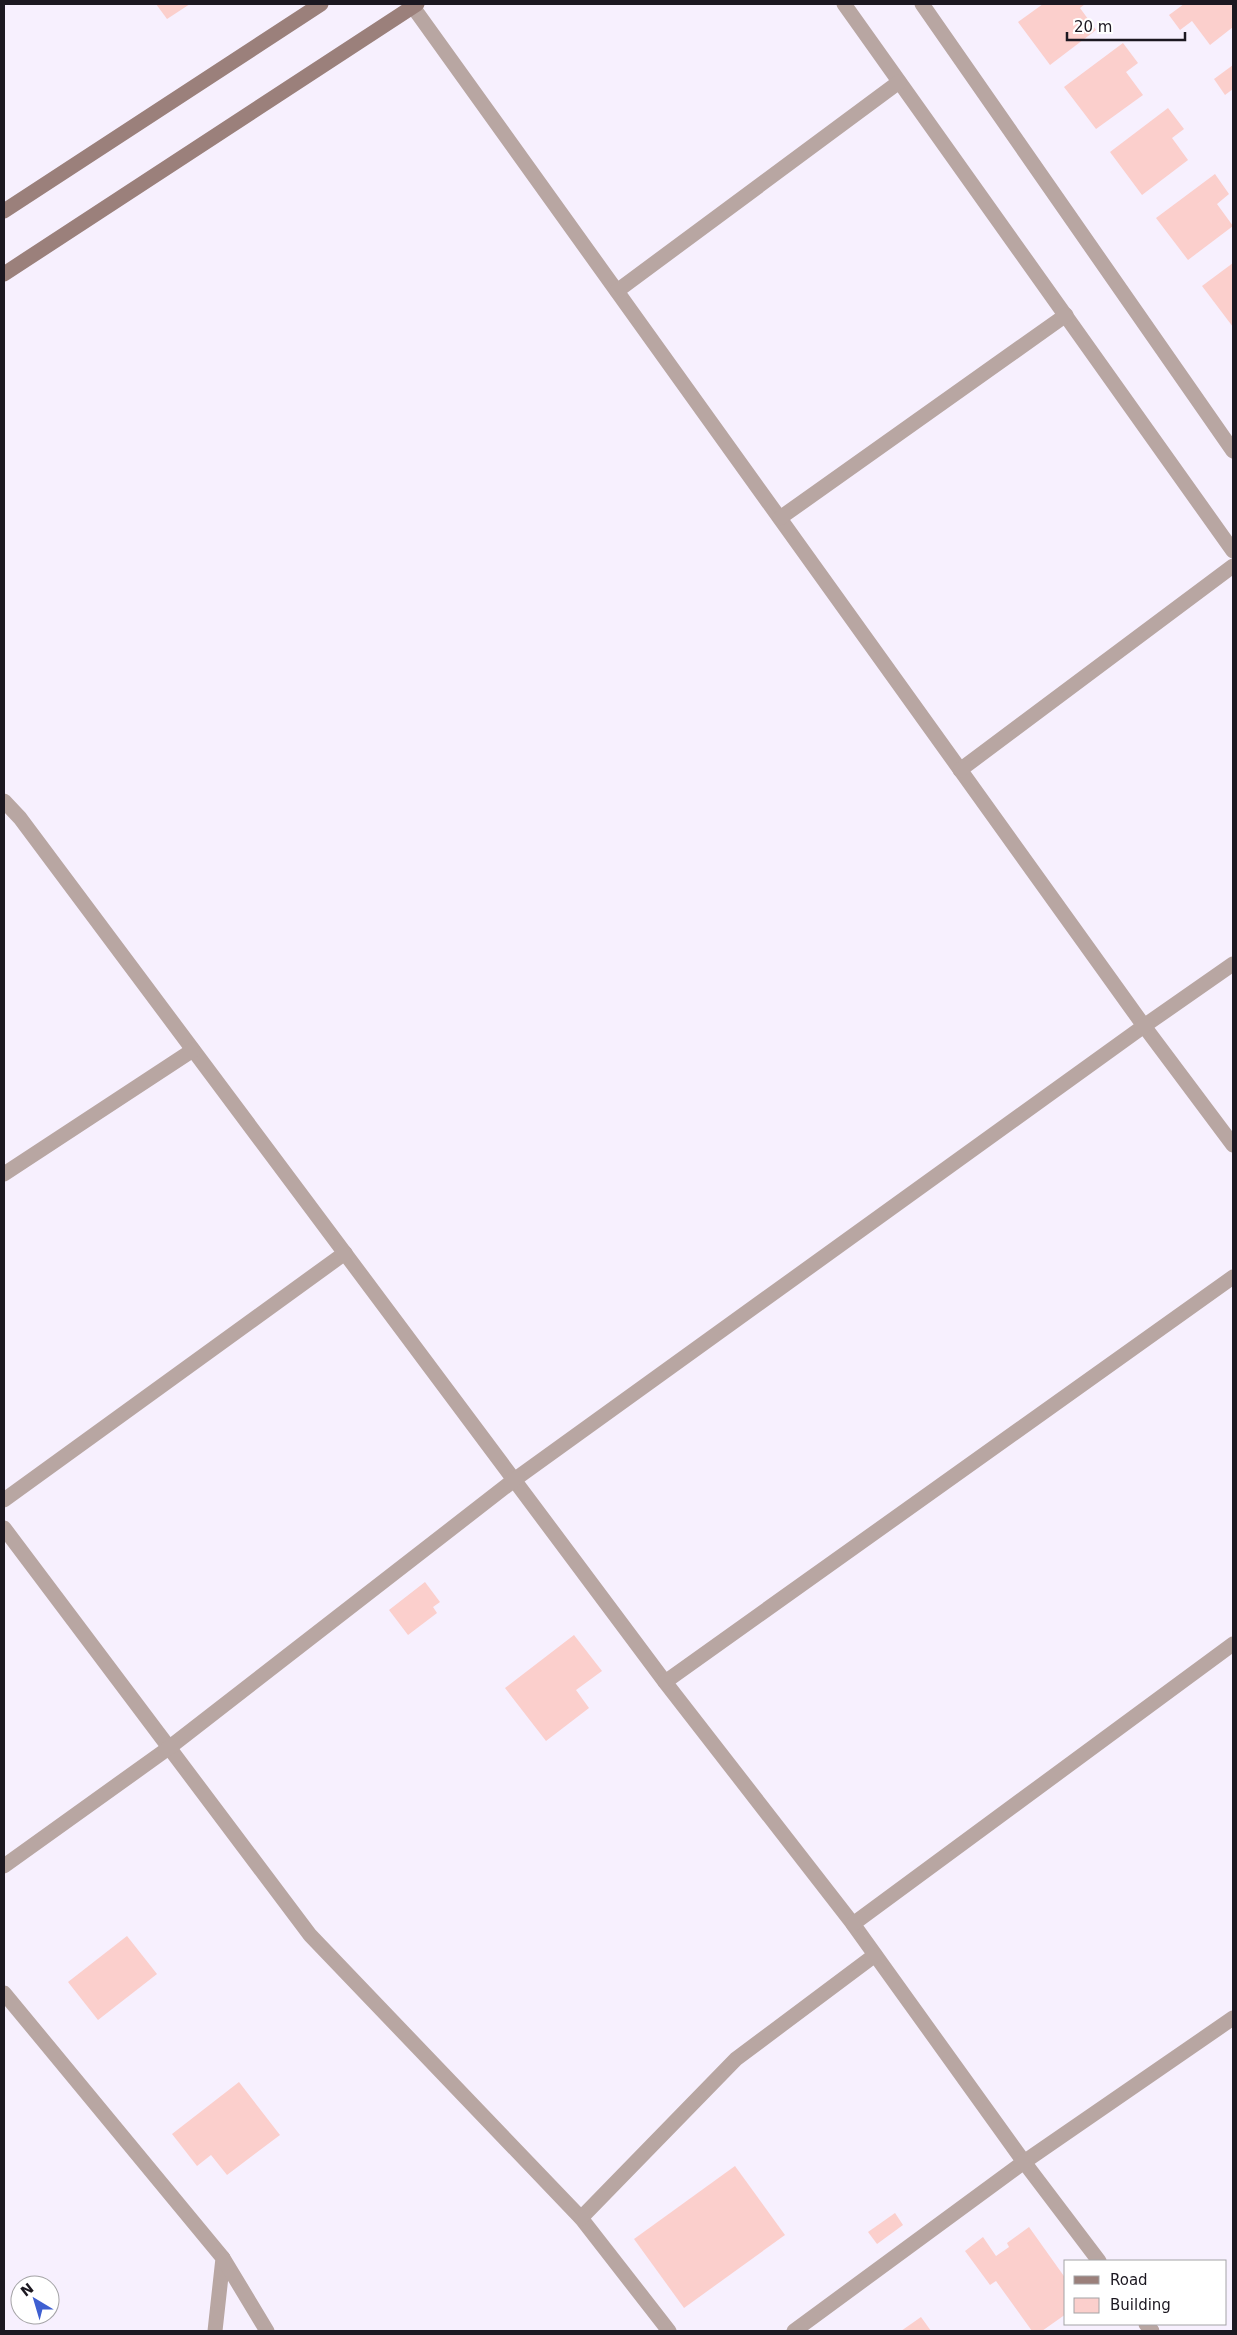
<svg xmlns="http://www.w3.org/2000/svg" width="1237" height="2335" viewBox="0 0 1237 2335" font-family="'DejaVu Sans',sans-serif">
<rect width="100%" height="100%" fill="#f7f0fe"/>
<!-- building -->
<g fill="#fbcfcc">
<polygon points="156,4 190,4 167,19"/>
<polygon points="1043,4 1085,4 1080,8 1096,30 1050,65 1018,22"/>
<polygon points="1184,4 1233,4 1233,27 1210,45 1192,21 1180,30 1169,15"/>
<polygon points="1123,43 1138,63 1126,72 1143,95 1096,129 1064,87"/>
<polygon points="1233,65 1233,89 1225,95 1214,79"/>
<polygon points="1168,108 1184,129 1172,138 1188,160 1142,195 1110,152"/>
<polygon points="1215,174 1229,194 1217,204 1233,226 1188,260 1156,218"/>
<polygon points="1233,263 1233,327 1202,286"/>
<polygon points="425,1582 440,1602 433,1607 437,1613 408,1635 389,1610"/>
<polygon points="574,1635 602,1671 576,1690 589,1708 546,1741 505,1688"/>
<polygon points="127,1936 157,1974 98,2020 68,1982"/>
<polygon points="239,2082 280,2135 227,2175 211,2155 197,2166 172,2134"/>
<polygon points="735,2166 785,2235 684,2308 634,2239"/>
<polygon points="895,2213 903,2225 877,2244 868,2232"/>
<polygon points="1029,2227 1066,2279 1066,2314 1042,2331 1032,2331 996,2281 990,2285 965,2251 983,2237 996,2256 1009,2247 1007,2243"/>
<polygon points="921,2317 931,2331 901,2331"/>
</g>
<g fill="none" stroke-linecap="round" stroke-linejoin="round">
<!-- street -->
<g stroke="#b8a6a2" stroke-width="15">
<polyline points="844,4 1233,551"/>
<polyline points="922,4 1233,451"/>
<polyline points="413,7 1144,1026 1233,1145"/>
<polyline points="617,291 899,82"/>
<polyline points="780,518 1066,315"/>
<polyline points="960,770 1233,566"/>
<polyline points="4,801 20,818 665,1682 853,1924 1024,2162 1099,2261"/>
<polyline points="4,1174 193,1050"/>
<polyline points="4,1500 345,1253"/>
<polyline points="4,1528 310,1935 581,2218 669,2331"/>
<polyline points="665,1682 1233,1277"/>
<polyline points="4,1866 170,1747 514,1480 1144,1026 1233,964"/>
<polyline points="853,1924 1233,1644"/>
<polyline points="4,1993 223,2258 215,2331"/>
<polyline points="581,2218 736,2059 875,1955"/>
<polyline points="223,2258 267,2331"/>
<polyline points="1146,2324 1152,2331"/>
<polyline points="794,2331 1024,2162 1233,2018"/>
</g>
<!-- secondary -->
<g stroke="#9b807b" stroke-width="15">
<polyline points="4,211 321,4"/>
<polyline points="4,274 417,4"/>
</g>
</g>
<!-- border -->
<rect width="1237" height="2335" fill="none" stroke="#1c1821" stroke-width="10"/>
<!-- legend -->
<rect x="1064" y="2260" width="162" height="65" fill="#ffffff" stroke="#a4a3a6"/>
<rect x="1074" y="2276" width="25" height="8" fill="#9b807b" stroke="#a4a3a6"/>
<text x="1110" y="2285" font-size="15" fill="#1c1821">Road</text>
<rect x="1074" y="2298" width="25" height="15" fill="#fbcfcc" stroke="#a4a3a6"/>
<text x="1110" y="2310" font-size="15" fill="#1c1821">Building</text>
<!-- north arrow -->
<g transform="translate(35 2300) rotate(322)"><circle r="24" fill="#ffffff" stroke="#a4a3a6"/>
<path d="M0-4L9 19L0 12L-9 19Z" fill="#3e5fd1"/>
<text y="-8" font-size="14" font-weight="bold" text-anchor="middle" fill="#1c1821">N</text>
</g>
<!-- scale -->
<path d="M1067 32v8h118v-8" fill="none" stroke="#1c1821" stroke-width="2.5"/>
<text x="1074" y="32" font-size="15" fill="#1c1821" stroke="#ffffff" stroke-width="4" paint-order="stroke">20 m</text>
</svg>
